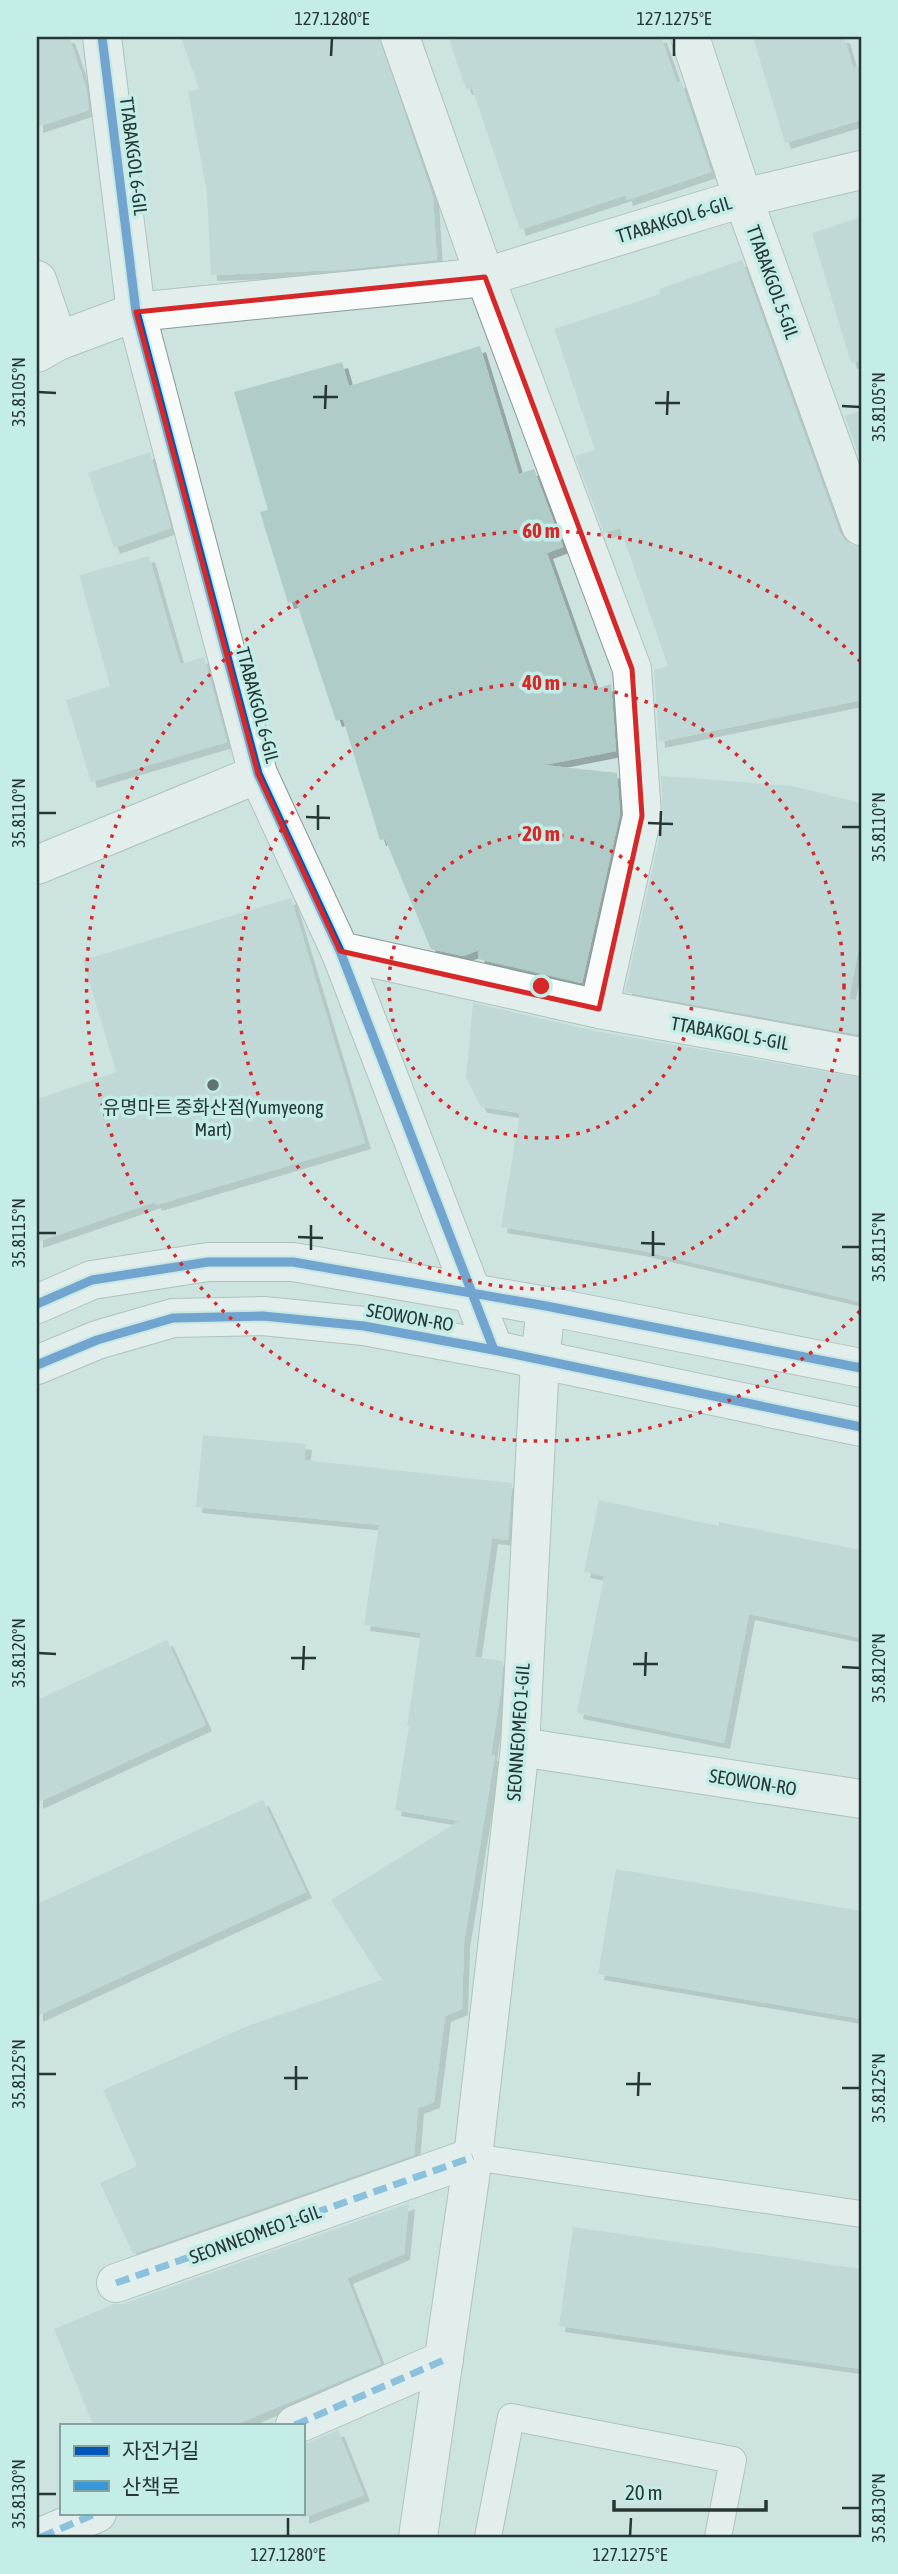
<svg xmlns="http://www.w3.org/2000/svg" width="898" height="2574" viewBox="0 0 898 2574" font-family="'Asap Condensed','Noto Sans KR',sans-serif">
<defs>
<filter id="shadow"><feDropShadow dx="6" dy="6" stdDeviation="0" flood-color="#0004"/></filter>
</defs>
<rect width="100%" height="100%" fill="#cde3e0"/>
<!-- building -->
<g fill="#b0ccc9" filter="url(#shadow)">
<polygon points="37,37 69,37 86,87 89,110 37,127"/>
<polygon points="181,37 379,37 433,197 437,260 337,270 211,275 207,193 188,91 199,89"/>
<polygon points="448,37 661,37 677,83 681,81 711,172 627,200 626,195 520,230 472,88 466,89"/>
<polygon points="753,37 844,37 853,68 861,65 861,120 785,143"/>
<polygon points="861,217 861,361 851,363 812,233"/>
<polygon points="742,260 840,533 847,543 861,547 861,700 659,742 654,670 668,666 620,528 604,533 575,456 595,450 554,329 660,294 659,289"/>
<polygon points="480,346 519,474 534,469 563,547 547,553 595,689 611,684 616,751 544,765 617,773 620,814 582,983 478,959 479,950 463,956 431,949 385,839 380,840 343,719 336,721 296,601 288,603 260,512 268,510 234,392 342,362 349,386"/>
<polygon points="861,411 861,462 845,416"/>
<polygon points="150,452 171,528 114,548 88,473"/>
<polygon points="149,556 180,664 204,657 227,742 91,782 66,700 110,686 79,575"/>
<polygon points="661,776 792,786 861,803 861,936 849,999 861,1001 861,1035 625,992 663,821"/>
<polygon points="291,898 365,1143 156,1205 155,1202 37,1242 37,1099 116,1072 83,960"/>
<polygon points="473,1003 595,1031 861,1078 861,1302 639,1250 501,1227 520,1113 481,1107 466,1077"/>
<polygon points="203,1435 306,1444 304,1460 512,1483 508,1540 492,1538 475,1657 503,1661 501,1690 491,1755 495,1755 464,1942 462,2009 445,2016 434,2102 418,2108 414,2155 133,2254 100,2183 137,2166 103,2090 250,2025 382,1980 331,1900 459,1821 395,1810 409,1726 407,1726 421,1633 364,1625 379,1525 196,1507"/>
<polygon points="599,1500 719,1526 719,1522 861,1550 861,1638 749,1614 724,1743 577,1713 604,1576 584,1572"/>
<polygon points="167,1640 206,1725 37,1803 37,1700"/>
<polygon points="263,1800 306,1892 37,2016 37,1904"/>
<polygon points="616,1869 861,1911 861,2019 598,1974"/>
<polygon points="409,2203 404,2254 347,2278 381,2364 235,2425 93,2425 54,2329 114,2304 123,2304"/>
<polygon points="573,2227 861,2269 861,2369 559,2326"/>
<polygon points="338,2430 364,2495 303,2518 303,2445"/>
</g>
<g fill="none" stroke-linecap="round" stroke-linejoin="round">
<defs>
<g id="lane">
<polyline points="473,2157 861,2214"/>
<polyline points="488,2537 511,2417 733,2460 718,2537"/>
</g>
<g id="street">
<polyline points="102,37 136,312 258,774 340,951 494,1350"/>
<polyline points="400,37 485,277 632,669 642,816 599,1009"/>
<polyline points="690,37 743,198 861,526"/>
<polyline points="37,280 58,341"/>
<polyline points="37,353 58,341 136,312 485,277 743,198 861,170"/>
<polyline points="37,865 258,774"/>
<polyline points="340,951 599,1009 861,1057"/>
<polyline points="520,1747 861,1799"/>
<polyline points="116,2283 473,2157"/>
<polyline points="295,2425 444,2360"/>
<polyline points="41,2537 97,2513"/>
<polyline points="418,2537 473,2157 520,1747 540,1361 546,1306"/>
</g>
<g id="secondary">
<polyline points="37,1304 92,1280 208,1262 293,1262 546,1306 861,1368"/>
<polyline points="37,1365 97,1340 173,1318 263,1316 364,1326 494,1350 861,1427"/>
</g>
</defs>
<!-- lane casing -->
<use href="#lane" stroke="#889a97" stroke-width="28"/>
<!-- street casing -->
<use href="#street" stroke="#889a97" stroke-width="40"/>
<!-- secondary casing -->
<use href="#secondary" stroke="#889a97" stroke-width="40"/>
<!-- lane -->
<use href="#lane" stroke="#f8fbfa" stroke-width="26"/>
<!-- street -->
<use href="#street" stroke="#f8fbfa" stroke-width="38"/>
<!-- secondary -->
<use href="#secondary" stroke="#f8fbfa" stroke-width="38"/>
<!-- quiet -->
<g stroke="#3b98d8" stroke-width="7" stroke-dasharray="14 7" stroke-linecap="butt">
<polyline points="116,2283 473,2157"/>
<polyline points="295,2425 444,2360"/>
<polyline points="41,2537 97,2513"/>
</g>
<defs>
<g id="cycleway">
<polyline points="102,37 136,312 258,774 340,951 494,1350"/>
<polyline points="37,1304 92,1280 208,1262 293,1262 546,1306 861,1368"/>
<polyline points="37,1365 97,1340 173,1318 263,1316 364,1326 494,1350 861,1427"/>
</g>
</defs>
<!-- cycleway casing -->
<use href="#cycleway" stroke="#c3ede6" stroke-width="13"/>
<!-- cycleway -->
<use href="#cycleway" stroke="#0057b8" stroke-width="9"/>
</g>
<!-- marked area -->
<path d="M0 0H898V2574H0ZM 485,277 L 632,669 L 642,816 L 599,1009 L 340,951 L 258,774 L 136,312 Z" fill="#cde3e0" fill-opacity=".55" fill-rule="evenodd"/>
<path fill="none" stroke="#d62828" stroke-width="5" stroke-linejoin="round" d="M 485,277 L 632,669 L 642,816 L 599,1009 L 340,951 L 258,774 L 136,312 Z"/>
<!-- ticks -->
<path fill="none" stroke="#263634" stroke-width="2.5" d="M 331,56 L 332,38M 674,56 L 674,38M 38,392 L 56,393M 313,397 L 338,397M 655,403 L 680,403M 842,406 L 860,407M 325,409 L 326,385M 667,415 L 668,391M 38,813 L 56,813M 306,817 L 330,818M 648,823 L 673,824M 842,827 L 860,827M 318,830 L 318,805M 660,836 L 661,811M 38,1233 L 56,1233M 298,1237 L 323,1238M 641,1243 L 665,1244M 842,1247 L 860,1247M 311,1250 L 311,1225M 653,1256 L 653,1231M 38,1653 L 56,1654M 291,1658 L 316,1658M 633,1664 L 658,1664M 842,1667 L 860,1668M 303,1670 L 304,1646M 645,1676 L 646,1652M 38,2074 L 56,2074M 284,2078 L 308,2078M 626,2084 L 651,2084M 842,2088 L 860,2088M 296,2090 L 296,2066M 638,2096 L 639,2072M 38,2494 L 56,2494M 842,2508 L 860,2508M 288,2536 L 288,2518M 630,2536 L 631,2518"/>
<!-- distance rings -->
<g fill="none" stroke="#d62828" stroke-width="3.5" stroke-dasharray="3.5 7">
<circle cx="541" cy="986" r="152"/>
<circle cx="541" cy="986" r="303"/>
<path d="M860 1311A455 455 0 1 1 860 661"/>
</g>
<!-- markers -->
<circle fill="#607370" stroke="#c3ede6" stroke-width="2.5" cx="213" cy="1085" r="7"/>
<g text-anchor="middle" stroke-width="7" stroke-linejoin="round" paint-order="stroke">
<!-- street labels -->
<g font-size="19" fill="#263634" stroke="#c3ede6">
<text transform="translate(134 156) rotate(83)" y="7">TTABAKGOL 6-GIL</text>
<text transform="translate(674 219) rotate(-17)" y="7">TTABAKGOL 6-GIL</text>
<text transform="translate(773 282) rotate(70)" y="7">TTABAKGOL 5-GIL</text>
<text transform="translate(258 705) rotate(75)" y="7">TTABAKGOL 6-GIL</text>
<text transform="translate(730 1033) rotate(10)" y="7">TTABAKGOL 5-GIL</text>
<text transform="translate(410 1317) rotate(10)" y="7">SEOWON-RO</text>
<text transform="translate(518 1732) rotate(-86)" y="7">SEONNEOMEO 1-GIL</text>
<text transform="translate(753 1782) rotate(9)" y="7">SEOWON-RO</text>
<text transform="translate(255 2234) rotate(-20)" y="7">SEONNEOMEO 1-GIL</text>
</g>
<!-- poi labels -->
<g font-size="19" fill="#263634" stroke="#c3ede6">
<text x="213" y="1114">유명마트 중화산점(Yumyeong<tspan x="213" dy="22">Mart)</tspan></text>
</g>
</g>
<circle cx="541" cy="986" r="10" fill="#d62828" stroke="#c3ede6" stroke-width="3.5"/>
<g font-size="21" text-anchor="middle" font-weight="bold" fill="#d62828" stroke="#c3ede6" stroke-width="7" stroke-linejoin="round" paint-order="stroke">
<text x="541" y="538">60 m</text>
<text x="541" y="690">40 m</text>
<text x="541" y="841">20 m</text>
</g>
<!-- border -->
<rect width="898" height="2574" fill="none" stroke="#c3ede6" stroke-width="77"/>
<!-- legend -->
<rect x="60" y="2424" width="245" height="91" fill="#c3ede6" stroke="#84a49f" stroke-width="2"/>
<rect x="74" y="2446" width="35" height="10" fill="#0057b8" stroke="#84a49f" stroke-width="2"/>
<text x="122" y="2458" font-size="21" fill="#263634">자전거길</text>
<rect x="74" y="2481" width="35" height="10" fill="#3b98d8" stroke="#84a49f" stroke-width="2"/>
<text x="122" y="2494" font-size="21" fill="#263634">산책로</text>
<!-- scale -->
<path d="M614 2500v10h152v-10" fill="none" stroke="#263634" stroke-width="3.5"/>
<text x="625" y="2500" font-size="21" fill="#263634" stroke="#c3ede6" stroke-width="5" paint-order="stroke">20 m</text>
<rect x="38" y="38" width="822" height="2498" fill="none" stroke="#263634" stroke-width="2.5"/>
<g font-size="18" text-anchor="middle" fill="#263634">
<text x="332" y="25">127.1280°E</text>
<text x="674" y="25">127.1275°E</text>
<text transform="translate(19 392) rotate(-90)" y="6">35.8105°N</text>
<text transform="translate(879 407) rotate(-90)" y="6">35.8105°N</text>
<text transform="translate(19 813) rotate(-90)" y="6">35.8110°N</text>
<text transform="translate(879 827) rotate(-90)" y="6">35.8110°N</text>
<text transform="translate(19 1233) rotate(-90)" y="6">35.8115°N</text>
<text transform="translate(879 1247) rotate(-90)" y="6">35.8115°N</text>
<text transform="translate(19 1653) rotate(-90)" y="6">35.8120°N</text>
<text transform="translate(879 1668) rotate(-90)" y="6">35.8120°N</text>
<text transform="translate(19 2074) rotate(-90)" y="6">35.8125°N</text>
<text transform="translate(879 2088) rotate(-90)" y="6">35.8125°N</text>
<text transform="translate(19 2494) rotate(-90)" y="6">35.8130°N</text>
<text transform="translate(879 2508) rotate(-90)" y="6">35.8130°N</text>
<text x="288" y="2561">127.1280°E</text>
<text x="630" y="2561">127.1275°E</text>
</g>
</svg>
